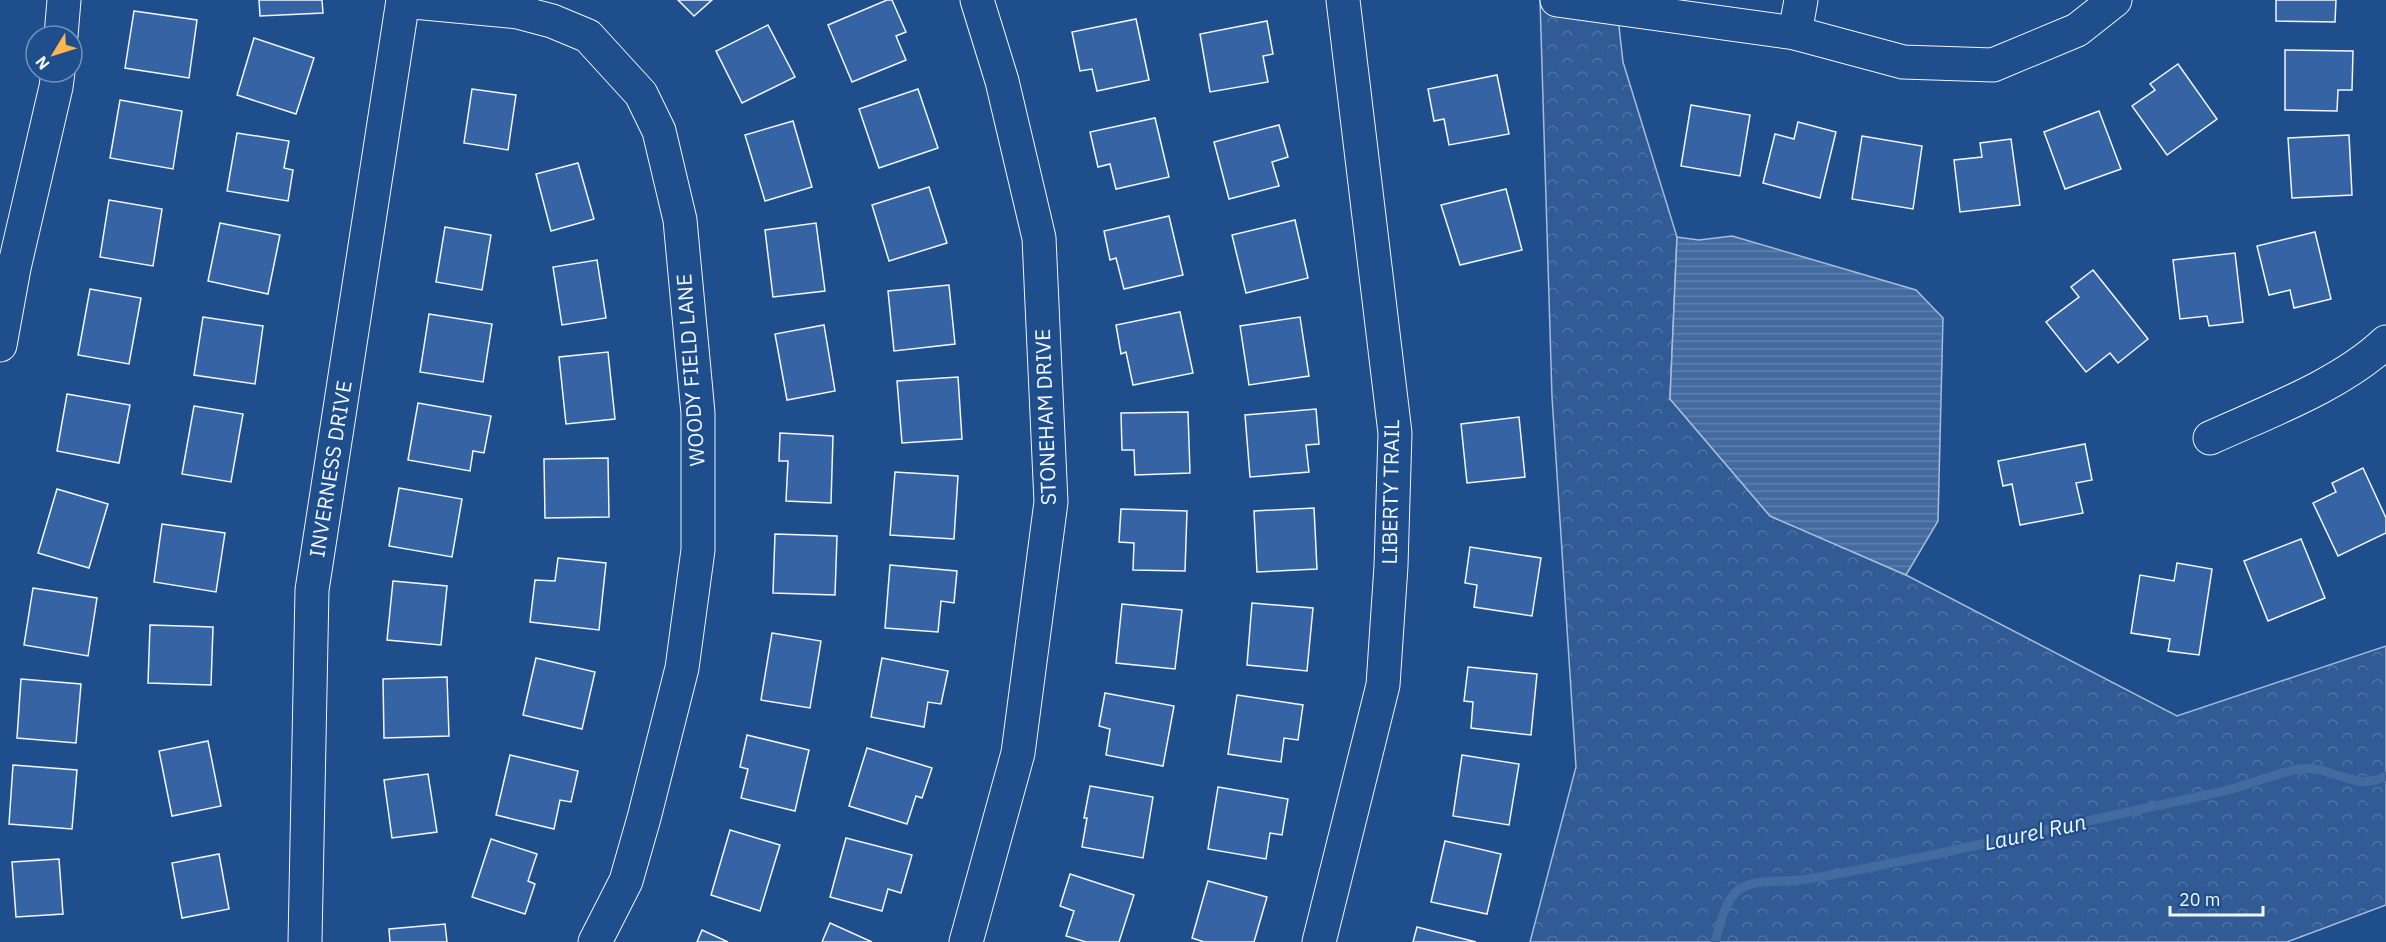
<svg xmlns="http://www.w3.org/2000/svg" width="2386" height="942" viewBox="0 0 2386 942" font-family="'IBM Plex Sans',sans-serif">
<defs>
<pattern id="forest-crowns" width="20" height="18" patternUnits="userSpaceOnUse" patternTransform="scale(1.5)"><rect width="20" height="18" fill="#305b95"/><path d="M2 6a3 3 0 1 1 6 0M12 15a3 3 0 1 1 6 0" fill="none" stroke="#4e73a5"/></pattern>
<pattern id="water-rules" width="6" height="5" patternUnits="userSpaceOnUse" patternTransform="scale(1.5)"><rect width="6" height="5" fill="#446ba0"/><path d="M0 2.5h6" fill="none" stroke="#5f81ae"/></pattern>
</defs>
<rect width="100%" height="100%" fill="#1f4e8c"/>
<!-- forest -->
<polygon fill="url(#forest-crowns)" stroke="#a8bbd7" stroke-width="1.5" points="1540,0 1616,0 1623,62 1677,237 1670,399 1770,516 1906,575 2177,716 2386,646 2386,905 2287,942 1530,942 1576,767 1552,397"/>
<!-- water -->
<polygon fill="url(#water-rules)" stroke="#a8bbd7" stroke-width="1.5" points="1732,236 1916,290 1943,318 1938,521 1906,575 1770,516 1670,399 1677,237 1699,240"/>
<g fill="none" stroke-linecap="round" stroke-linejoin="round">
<!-- stream -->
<path stroke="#446ba0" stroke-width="9" d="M 1715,942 C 1721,924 1724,897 1743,887 C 1760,879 1783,882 1801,880 C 1843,874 1885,864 1927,856 C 2026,835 2125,813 2224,791 C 2249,785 2273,774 2299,769 C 2331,764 2354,793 2386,776"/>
</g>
<!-- building -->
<g fill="#3563a3" stroke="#f2f6ff" stroke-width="1.5">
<polygon points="259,0 322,0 323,13 260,16"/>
<polygon points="678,0 712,0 694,16"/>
<polygon points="887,0 892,0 906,32 896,36 906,60 852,82 828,25"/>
<polygon points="2276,0 2336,0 2335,22 2276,21"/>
<polygon points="134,11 197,20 189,78 125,68"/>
<polygon points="1136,19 1149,80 1097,91 1092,69 1080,71 1072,32"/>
<polygon points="1267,21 1273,54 1263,56 1268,82 1210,92 1200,34"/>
<polygon points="768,25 795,77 742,103 716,51"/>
<polygon points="254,38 314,58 296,114 237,95"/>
<polygon points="2285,50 2353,51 2352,90 2338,90 2337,111 2285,110"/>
<polygon points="2178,64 2217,119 2167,155 2132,106 2155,90 2150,84"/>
<polygon points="1497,75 1509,134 1449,145 1444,119 1434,121 1428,89"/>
<polygon points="472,89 516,95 508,150 464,143"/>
<polygon points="918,89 938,148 879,168 859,109"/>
<polygon points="120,100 182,111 173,169 110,158"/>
<polygon points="1691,105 1750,115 1740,176 1681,166"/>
<polygon points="2099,111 2121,169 2065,189 2044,132"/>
<polygon points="1155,118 1169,177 1116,189 1110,164 1098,167 1090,132"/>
<polygon points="793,121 812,187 765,201 745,135"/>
<polygon points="1798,122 1836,132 1820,198 1763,183 1775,134 1794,139"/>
<polygon points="1279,125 1288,157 1272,162 1279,186 1229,199 1214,142"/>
<polygon points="237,133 289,141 284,168 293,170 288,201 227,191"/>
<polygon points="2349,135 2352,195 2292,198 2288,138"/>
<polygon points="1862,136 1922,146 1913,209 1852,199"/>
<polygon points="2011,139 2020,205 1960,212 1954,160 1982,157 1980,143"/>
<polygon points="578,163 594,219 551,231 536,174"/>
<polygon points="929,187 947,243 889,261 872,205"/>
<polygon points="1506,189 1522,250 1460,265 1441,205"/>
<polygon points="109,200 162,209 153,266 100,257"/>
<polygon points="1169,216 1183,275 1124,289 1116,258 1110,260 1104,231"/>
<polygon points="1295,220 1308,278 1246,293 1232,235"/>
<polygon points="220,223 280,235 268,294 208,281"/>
<polygon points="816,223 825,291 773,297 765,230"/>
<polygon points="445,227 491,235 482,290 436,282"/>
<polygon points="2315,232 2331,299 2294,308 2290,290 2269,295 2257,246"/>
<polygon points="2235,253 2243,322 2209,326 2207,316 2180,319 2173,260"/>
<polygon points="597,260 606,318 562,325 553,267"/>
<polygon points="2093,270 2148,339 2118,363 2110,353 2086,372 2046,322 2079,297 2071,287"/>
<polygon points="949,285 955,344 894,351 888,291"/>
<polygon points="90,289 141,298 129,364 78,355"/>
<polygon points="1180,312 1193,373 1133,385 1126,352 1121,354 1116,325"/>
<polygon points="429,314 492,324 483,382 420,372"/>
<polygon points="203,317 263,326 255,384 194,375"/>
<polygon points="1300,317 1309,376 1249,385 1240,326"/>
<polygon points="824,325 835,391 787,400 775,334"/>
<polygon points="608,352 615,419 566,424 559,357"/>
<polygon points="958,377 962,439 902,443 897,381"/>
<polygon points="67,394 130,405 119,463 57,451"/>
<polygon points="418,403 491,416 484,453 473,451 470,471 408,460"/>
<polygon points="194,406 243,414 231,482 182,474"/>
<polygon points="1316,409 1319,444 1306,445 1309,472 1250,477 1245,415"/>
<polygon points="1188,412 1190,473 1135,475 1134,450 1122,450 1121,413"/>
<polygon points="1519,417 1525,477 1467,483 1461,424"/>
<polygon points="780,433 833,436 831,503 786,501 788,461 779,461"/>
<polygon points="2085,444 2092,480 2076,483 2083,513 2020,525 2012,484 2003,486 1998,461"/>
<polygon points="608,458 609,517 545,518 544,459"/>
<polygon points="2363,468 2386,518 2386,533 2338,556 2313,503 2336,492 2332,483"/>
<polygon points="895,472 958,476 954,539 890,535"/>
<polygon points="399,488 462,499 452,557 389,546"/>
<polygon points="57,489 108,504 89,568 38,553"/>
<polygon points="1314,508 1317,569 1257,572 1254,511"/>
<polygon points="1121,509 1187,511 1185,571 1133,570 1134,543 1119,542"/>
<polygon points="162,524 225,533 216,592 154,582"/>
<polygon points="775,534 837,536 835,595 773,593"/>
<polygon points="2301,539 2325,598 2268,621 2244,561"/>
<polygon points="1470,547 1541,558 1532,616 1474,607 1477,585 1465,583"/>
<polygon points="558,558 606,563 599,630 530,622 535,580 555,581"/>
<polygon points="2177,563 2212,569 2199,655 2168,651 2170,639 2131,633 2140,575 2174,581"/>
<polygon points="890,565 957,571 954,603 941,601 938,632 885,628"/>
<polygon points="393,581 447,586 441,645 387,640"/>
<polygon points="33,588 97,598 88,656 24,645"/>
<polygon points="1252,603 1313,608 1307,671 1247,665"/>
<polygon points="1122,604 1182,610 1175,669 1116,663"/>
<polygon points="150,625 213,627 211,685 148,683"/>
<polygon points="772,633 821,641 810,708 761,700"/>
<polygon points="536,658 595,672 582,729 523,715"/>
<polygon points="882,658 948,671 941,704 928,702 924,727 871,717"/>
<polygon points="1468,667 1537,674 1531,735 1471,728 1473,702 1464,701"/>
<polygon points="447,677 449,736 384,738 383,679"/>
<polygon points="21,679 81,684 76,743 17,738"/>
<polygon points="1105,693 1174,706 1163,766 1106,755 1110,729 1099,726"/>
<polygon points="1237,695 1303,705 1298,740 1284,738 1281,762 1228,754"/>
<polygon points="747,735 809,750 795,811 741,798 748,769 740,767"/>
<polygon points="208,741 221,806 172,816 159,751"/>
<polygon points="867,748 932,768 922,798 916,796 907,824 849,806"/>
<polygon points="510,755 578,771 571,802 560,800 554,829 496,815"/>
<polygon points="1462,755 1519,764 1509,825 1453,816"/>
<polygon points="13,765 77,770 72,829 9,824"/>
<polygon points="428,774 437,832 392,838 384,780"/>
<polygon points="1090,786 1153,797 1143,858 1082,847 1087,818 1084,818"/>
<polygon points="1218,787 1288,799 1282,835 1270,833 1266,859 1208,849"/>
<polygon points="730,830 780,845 760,911 711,895"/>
<polygon points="846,838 912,855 901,893 888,889 882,911 830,897"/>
<polygon points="491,839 537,854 528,881 535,884 525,914 472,897"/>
<polygon points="1445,841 1501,854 1487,914 1431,902"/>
<polygon points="219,854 229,909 182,918 172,863"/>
<polygon points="59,859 63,914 16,917 12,862"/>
<polygon points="1070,874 1134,895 1119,942 1086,942 1066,936 1074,911 1060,906"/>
<polygon points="1208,881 1267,897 1254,942 1204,942 1192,938"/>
<polygon points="830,923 872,942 822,942"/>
<polygon points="445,924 447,942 390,942 389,929"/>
<polygon points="1417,927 1476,942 1413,942"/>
<polygon points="702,930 728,942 697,942"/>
</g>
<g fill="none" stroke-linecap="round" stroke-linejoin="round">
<defs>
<g id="minor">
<polyline points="1557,0 1795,33 1903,62 1993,65 2077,30 2115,0"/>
<polyline points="403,1 518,12 552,21 588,36 641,94 659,131 680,220 698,413 698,550 682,668 644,818 626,881 595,942"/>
<polyline points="1795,33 1801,0"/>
<polyline points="61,36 64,0"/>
<polyline points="0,345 14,268 56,87 58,72"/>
<path d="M 2210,438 C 2267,412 2341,385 2386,342"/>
<polyline points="305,942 312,590 403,0"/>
<polyline points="966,942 1018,753 1051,502 1039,238 1002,81 977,0"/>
<polyline points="1319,942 1383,685 1391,566 1395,433 1343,0"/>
</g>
</defs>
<!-- minor casing -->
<use href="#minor" stroke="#f2f6ff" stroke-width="35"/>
<!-- minor -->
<use href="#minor" stroke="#1f4e8c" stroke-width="33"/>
</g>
<g text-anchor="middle" stroke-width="4.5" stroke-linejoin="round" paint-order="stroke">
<!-- street labels -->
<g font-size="21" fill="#f2f6ff" stroke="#1f4e8c">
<text transform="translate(691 370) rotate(-94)" y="7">WOODY FIELD LANE</text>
<text transform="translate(1046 417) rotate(-92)" y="7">STONEHAM DRIVE</text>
<text transform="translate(331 469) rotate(-81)" y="7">INVERNESS DRIVE</text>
<text transform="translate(1391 492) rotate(-89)" y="7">LIBERTY TRAIL</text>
</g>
<!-- water labels -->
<g font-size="22" font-style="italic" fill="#f2f6ff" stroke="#1f4e8c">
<text transform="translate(2035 832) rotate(-12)" y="8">Laurel Run</text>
</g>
</g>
<!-- north arrow -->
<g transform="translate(54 54) rotate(232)"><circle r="28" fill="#1f4e8c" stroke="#7391ba" stroke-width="1.5"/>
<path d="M0-4.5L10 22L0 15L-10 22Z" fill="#ffb74d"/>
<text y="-9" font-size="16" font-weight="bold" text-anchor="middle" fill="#f2f6ff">N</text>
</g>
<!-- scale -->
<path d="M2170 906v9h93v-9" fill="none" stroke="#f2f6ff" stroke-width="3"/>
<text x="2179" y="906" font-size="18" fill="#f2f6ff" stroke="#1f4e8c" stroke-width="4.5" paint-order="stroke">20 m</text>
</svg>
